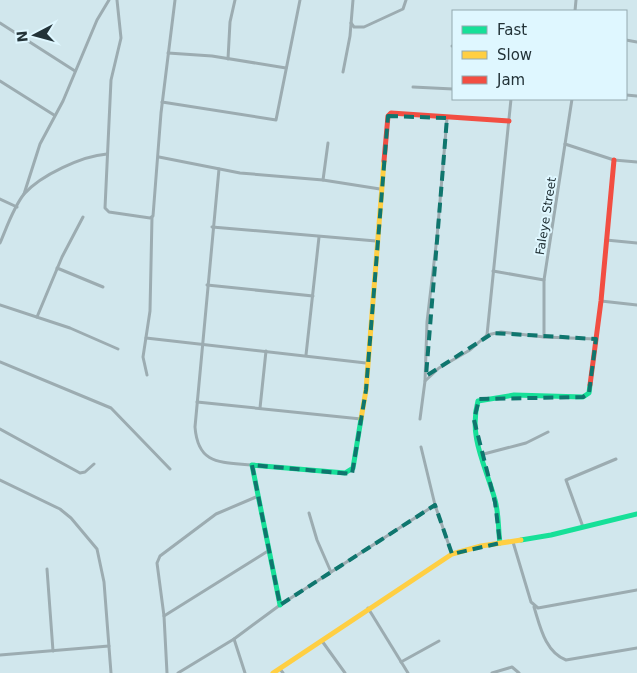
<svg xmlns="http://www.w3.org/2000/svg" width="637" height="673" viewBox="0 0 637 673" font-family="'DejaVu Sans',sans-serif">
<rect width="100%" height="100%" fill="#d1e7ed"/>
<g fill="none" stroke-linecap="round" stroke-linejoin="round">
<!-- street -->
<g stroke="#9cacb1" stroke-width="3">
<polyline points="117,0 121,38 111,80 105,208 109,212 150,218 153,216 161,113 175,0"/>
<polyline points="575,11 576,0"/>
<polyline points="0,23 75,71"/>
<polyline points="351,23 354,27 364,27 403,9 406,0"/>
<polyline points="626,40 637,42"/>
<polyline points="452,46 453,46"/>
<polyline points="168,53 212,56 286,68"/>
<polyline points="228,59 230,22 235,0"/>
<polyline points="343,72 350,36 353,0"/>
<polyline points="0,81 54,115"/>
<polyline points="413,87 453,89"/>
<polyline points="626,95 637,96"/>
<polyline points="162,102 276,120 300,0"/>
<polyline points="565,144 614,160 637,162"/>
<polyline points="159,157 240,173 323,180 380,189"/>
<path d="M 219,169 L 195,427 C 198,465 220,462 252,465"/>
<polyline points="323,180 328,143"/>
<polyline points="24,194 40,144 63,101 97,20 109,0"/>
<polyline points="0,199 17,207"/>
<polyline points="212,227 376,241"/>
<polyline points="606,240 637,243"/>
<path d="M 0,243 C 7,227 13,208 24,194 C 41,175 82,156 107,154"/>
<polyline points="57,268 103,287"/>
<polyline points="493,271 544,280"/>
<polyline points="207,285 313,296"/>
<polyline points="601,301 637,305"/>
<polyline points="0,305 70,328 118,349"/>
<polyline points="37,317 62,257 83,217"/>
<polyline points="487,335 511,99"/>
<polyline points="544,337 544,280 572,99"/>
<polyline points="146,338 366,363"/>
<polyline points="306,355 319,237"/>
<polyline points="0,362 111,408 170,469"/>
<polyline points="147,375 143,357 150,311 152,217"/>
<polyline points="425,381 427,322 437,237 447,118"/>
<polyline points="197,402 361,419"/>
<polyline points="260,408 266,351"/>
<polyline points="420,419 425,381 439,368 470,350 487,335 501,332 544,337 596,339"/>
<polyline points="0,429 80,473 85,472 94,464"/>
<polyline points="421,447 435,505 452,554"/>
<polyline points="480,455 526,443 548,432"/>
<polyline points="0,480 60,509 71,518 97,549 104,582 111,673"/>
<polyline points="309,513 317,540 331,572"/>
<polyline points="583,527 566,480 616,459"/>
<polyline points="513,542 531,602 538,608 637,590"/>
<polyline points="47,569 53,651"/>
<path d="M 534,607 C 540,626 545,652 566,660 L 637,648"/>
<polyline points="368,608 408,673"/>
<polyline points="164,616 268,551"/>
<polyline points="234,639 245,673"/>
<polyline points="322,641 345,673"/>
<polyline points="0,655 109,646"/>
<polyline points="401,662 439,641"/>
<polyline points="280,669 283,673"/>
<polyline points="167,673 164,616 157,563 160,556 216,514 256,497"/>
<polyline points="178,673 234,639 280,605 435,505"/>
<polyline points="492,673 512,667 519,673"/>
</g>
<!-- fast -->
<g stroke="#16e098" stroke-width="5">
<polyline points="521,540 551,535 637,514"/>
<path d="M 500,543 C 498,529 499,514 495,500 C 486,466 468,437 478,401 L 514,395 L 583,397 L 589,393 L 590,385"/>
<polyline points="280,605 252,465 345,473 353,468 361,419"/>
</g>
<!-- slow -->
<g stroke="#ffcf43" stroke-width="5">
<polyline points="361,419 366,390 384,161"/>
<polyline points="273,673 452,554 481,546 521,540"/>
</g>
<!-- jam -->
<g stroke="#f24e42" stroke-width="5">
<polyline points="384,161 388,116 391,113 509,121"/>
<polyline points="590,385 601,301 614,160"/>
</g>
</g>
<!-- marked area -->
<path fill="none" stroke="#0f766e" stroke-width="4" stroke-dasharray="10 6" stroke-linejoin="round" d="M 388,116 L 447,118 L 426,376 L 493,333 L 596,339 L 589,393 L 583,397 L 479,399 L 474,420 L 495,502 L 500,543 L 452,554 L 435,505 L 280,605 L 252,465 L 352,474 L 366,390 Z"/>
<g text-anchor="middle" stroke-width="4" stroke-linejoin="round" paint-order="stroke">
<!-- street labels -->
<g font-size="12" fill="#233338" stroke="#dff7ff">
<text transform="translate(546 216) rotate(-81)" y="4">Faleye Street</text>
</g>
</g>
<!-- legend -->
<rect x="452" y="10" width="175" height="90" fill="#dff7ff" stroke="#94a9af"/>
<rect x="462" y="26" width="25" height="8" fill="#16e098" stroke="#94a9af"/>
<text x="497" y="35" font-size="15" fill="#233338">Fast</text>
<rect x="462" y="51" width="25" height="8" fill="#ffcf43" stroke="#94a9af"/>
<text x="497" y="60" font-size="15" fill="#233338">Slow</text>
<rect x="462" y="76" width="25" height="8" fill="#f24e42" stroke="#94a9af"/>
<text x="497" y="85" font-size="15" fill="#233338">Jam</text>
<!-- north arrow -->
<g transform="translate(35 35) rotate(264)" stroke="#dff7ff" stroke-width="4" paint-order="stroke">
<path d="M0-4L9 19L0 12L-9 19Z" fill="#233338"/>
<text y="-8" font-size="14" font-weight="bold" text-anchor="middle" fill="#233338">N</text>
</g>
</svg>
